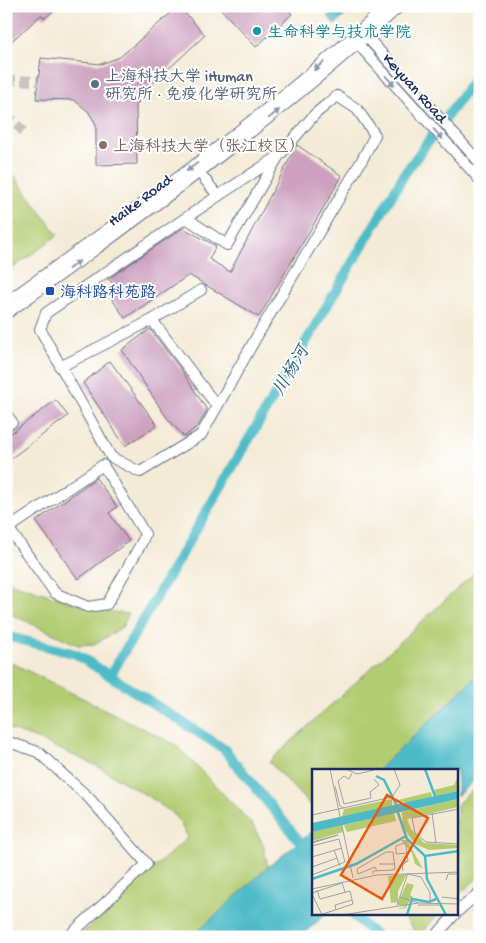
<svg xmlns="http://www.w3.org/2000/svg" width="486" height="943" viewBox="0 0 486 943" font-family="'Gochi Hand','LXGW WenKai TC',sans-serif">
<rect width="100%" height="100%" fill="#fff"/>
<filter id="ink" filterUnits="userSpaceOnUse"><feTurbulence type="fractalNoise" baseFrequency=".02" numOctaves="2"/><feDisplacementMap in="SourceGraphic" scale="10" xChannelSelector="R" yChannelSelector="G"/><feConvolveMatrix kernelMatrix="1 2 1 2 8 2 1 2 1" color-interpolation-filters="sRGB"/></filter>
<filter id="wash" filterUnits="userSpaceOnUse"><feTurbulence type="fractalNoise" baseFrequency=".0096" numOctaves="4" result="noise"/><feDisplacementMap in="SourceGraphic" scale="20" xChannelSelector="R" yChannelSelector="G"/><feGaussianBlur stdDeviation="1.12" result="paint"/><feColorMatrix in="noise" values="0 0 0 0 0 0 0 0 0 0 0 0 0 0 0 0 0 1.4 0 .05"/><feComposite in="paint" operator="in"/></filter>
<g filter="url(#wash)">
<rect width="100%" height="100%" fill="#f4ebd6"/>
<!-- green -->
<g fill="#b3cc71" stroke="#677e68">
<polygon points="6,165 58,235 6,273"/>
<polygon points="480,568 480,673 378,770 314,770 313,808 269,762"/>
<polygon points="6,581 92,609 128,614 123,626 110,635 94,644 78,645 6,612"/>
<polygon points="6,660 176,745 252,824 263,844 268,867 192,937 78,937 188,837 176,816 151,798 95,765 37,739 6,728"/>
<polygon points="480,783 480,876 457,896 457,804"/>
<polygon points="402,914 439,914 418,936"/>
</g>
<!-- water -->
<g fill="#4dbbc7" stroke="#347592">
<polygon points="337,6 355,6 335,25 328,16"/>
<polygon points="480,673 480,775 457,796 457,770 378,770"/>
<polygon points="313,831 314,914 326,914 300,937 192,937 268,867"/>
</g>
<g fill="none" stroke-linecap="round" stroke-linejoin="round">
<!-- canal -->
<g stroke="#4dbbc7" stroke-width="10">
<polyline points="6,636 76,654 224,749 314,859"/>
<polyline points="110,676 405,173 480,71"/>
<polyline points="352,914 377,937"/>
</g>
</g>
<g id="blocks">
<!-- building -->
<g fill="#cca0be">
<polygon points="6,6 59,6 45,18 41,15 6,46"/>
<polygon points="179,6 205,35 148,88 136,106 137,164 96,165 96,124 88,111 74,100 36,99 41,58 101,64 120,57"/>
<polygon points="218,6 285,6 292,14 256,47"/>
<polygon points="297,145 342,176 259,317 189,275 125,318 107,292 115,285 108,279 183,228 216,246 209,259 230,272"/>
<polygon points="150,329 182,371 207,410 198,426 184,437 167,418 122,350"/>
<polygon points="110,361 157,425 125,446 83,383"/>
<polygon points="56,400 68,416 6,462 6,437"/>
<polygon points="96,478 117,507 109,513 129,541 78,579 36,521"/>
</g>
</g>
</g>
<g filter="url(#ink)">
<use href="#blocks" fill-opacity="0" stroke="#677188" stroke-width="1"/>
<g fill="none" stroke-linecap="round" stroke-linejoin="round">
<!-- minor-tunnel -->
<g stroke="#c9c5be" stroke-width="10" stroke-dasharray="10 5" stroke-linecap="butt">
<polyline points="6,80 38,81"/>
<polyline points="6,114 26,134"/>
</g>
<defs>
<g id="minor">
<polyline points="362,35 367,37 480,163"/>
<polyline points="357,38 358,44 480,180"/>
<polyline points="218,196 276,158"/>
<polyline points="186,218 227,245 278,157 315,114 337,96 357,109 375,135 362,160 257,336 201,435 140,472 111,457 40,329 46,313 218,196 199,172"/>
<path d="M 6,302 C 137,209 268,115 387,6"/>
<path d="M 6,314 C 142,217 277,118 400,6"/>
<polyline points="152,320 217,406"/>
<polyline points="60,367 152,320 201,290"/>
<polyline points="6,414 12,422 6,426"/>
<polyline points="6,525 55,593 88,607 107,604 142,542 145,534 103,465 9,528"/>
<polyline points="6,741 38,752 89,798 147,864 68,937"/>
<polyline points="457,912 480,892"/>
<polyline points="435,937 455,914"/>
</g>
</defs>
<!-- minor casing -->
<use href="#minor" stroke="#677188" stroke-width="12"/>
<!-- minor -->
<use href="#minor" stroke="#fff" stroke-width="10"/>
</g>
<!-- one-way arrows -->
<defs><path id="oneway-solid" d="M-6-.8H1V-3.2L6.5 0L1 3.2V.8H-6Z" transform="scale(1.25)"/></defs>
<g fill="#8d97ae">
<use href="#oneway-solid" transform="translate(319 66) rotate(140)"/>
<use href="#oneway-solid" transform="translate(390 81) rotate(48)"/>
<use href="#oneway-solid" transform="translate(274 114) rotate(-39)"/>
<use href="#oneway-solid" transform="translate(438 134) rotate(48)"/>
<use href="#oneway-solid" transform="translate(192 167) rotate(143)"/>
<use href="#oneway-solid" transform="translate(74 265) rotate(-36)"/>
</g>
</g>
<!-- markers -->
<circle fill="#0f9aa8" stroke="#fff" stroke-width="2" cx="257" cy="31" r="5"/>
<circle fill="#5c6f8a" stroke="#fff" stroke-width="2" cx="95" cy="84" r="5"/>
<circle fill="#8d6e63" stroke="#fff" stroke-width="2" cx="103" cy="145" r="5"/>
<rect fill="#1a4fb4" stroke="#fff" stroke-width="2" x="45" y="286" width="10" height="10" rx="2.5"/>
<g text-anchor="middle" stroke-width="4" stroke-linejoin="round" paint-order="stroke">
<!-- culture labels -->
<g font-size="16" fill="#0d838f" stroke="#fff" text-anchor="start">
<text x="267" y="37">生命科学与技术学院</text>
</g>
<!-- service labels -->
<g font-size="16" fill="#4e5e75" stroke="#fff" text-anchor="start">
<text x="105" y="81">上海科技大学 iHuman<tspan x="105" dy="18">研究所 · 免疫化学研究所</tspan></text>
</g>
<!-- street labels -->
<g font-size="16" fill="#1b2f5e" stroke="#fff">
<text transform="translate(416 87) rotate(48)" y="6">Keyuan Road</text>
<text transform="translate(139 199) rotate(-37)" y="6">Haike Road</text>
</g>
<!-- education labels -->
<g font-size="16" fill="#785e54" stroke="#fff" text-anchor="start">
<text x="113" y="151">上海科技大学（张江校区）</text>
</g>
<!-- transit labels -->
<g font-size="16" fill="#164399" stroke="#fff" text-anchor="start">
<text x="60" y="297">海科路科苑路</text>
</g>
<!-- water labels -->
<g font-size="18" font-style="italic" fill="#2c6083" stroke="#fff">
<text transform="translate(290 370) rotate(-60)" y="6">川杨河</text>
</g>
</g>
<!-- overview -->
<g transform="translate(312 769)">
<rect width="146" height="146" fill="#f4ebd6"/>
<path d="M 146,8 L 146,22 L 124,27 L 122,21 L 142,16 ZM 119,23 L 120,28 L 94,34 L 86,31 ZM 80,30 L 80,37 L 30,48 L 32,40 ZM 146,30 L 146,38 L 95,50 L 99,60 L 112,74 L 146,76 L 146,79 L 117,81 L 103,75 L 91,58 L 90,43 ZM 82,44 L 84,52 L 35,63 L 33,59 L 32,56 ZM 30,56 L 31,63 L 0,72 L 0,63 ZM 89,71 L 95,71 L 111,100 L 103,95 L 100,84 ZM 95,105 L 86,122 L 86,133 L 79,134 L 76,107 ZM 95,114 L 102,116 L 98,126 L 103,130 L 99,129 L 94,139 L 86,140 L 95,137 L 85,136 Z" fill="#b3cc71"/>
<path d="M 146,22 L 146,30 L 0,63 L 0,54 Z" fill="#4dbbc7"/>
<path fill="none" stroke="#4dbbc7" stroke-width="2.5" d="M 113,0 L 124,30M 64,7 L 72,11 L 86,39M 85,41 L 95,70 L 113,87 L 147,82M 113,87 L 115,110 L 134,146M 0,110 L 44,95 L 94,67M 95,146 L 100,130 L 117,133 L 124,130"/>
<path fill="none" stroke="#9da0a6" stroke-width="1" d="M 18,0 L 41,109M 34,0 L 45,5 L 62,1M 26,12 L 32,35 L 59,29 L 58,23 L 67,16 L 62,10M 26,12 L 32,7 L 37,10 L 40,4M 23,17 L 28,37 L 32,39M 147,40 L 100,49 L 103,64 L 114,73 L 147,75M 120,44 L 124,74M 0,46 L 80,28 L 88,16 L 82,0M 0,73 L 26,66 L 0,74M 0,77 L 27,70 L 33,93 L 0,106M 22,81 L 28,97M 95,84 L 84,85 L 84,77 L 92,74 L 94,76 L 96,92M 0,88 L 30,79M 67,95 L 83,95M 90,96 L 96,92 L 90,93 L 90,96 L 91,102M 0,98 L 25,89M 61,105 L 61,102 L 81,101 L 83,100 L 81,83 L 74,83 L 45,100 L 46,105 L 63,98 L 65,102M 96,105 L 109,108 L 118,124 L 118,133M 134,111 L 136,105 L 147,105M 0,120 L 65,106 L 147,103M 5,121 L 8,130 L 38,122 L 41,135 L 8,146M 0,124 L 30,114 L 33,123M 0,125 L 10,146M 88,128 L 106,134M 130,128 L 147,130M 85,136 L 96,104M 106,136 L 127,136M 24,141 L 23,136 L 40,131M 30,146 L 106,134 L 147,135"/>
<path fill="#e8590c" fill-opacity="0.15" stroke="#e8590c" stroke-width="2.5" d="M 75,26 L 116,49 L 70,130 L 29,106 Z"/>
<rect width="146" height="146" fill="none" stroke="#1b2f5e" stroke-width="2.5"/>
</g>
<!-- margin -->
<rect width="486" height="943" fill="none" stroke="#fff" stroke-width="25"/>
</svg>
